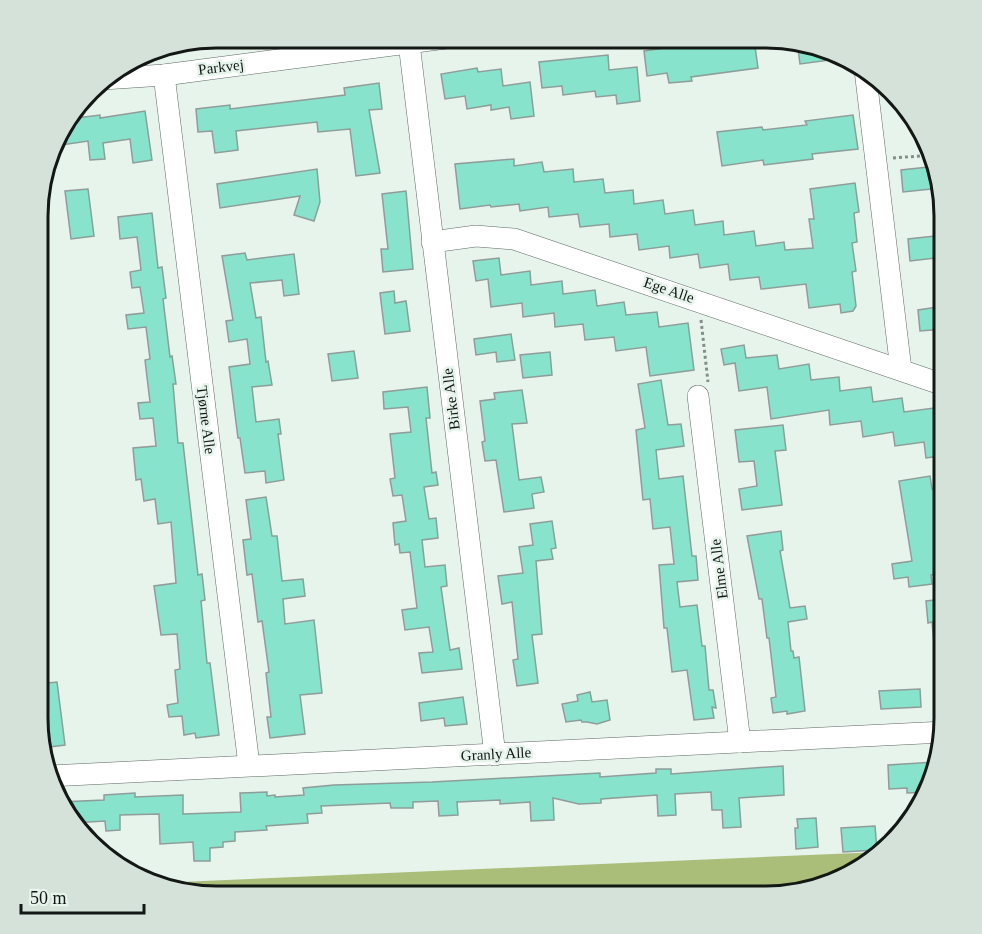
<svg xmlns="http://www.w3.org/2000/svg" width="982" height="934" viewBox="0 0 982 934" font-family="Georgia,serif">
<rect width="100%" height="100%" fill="#e6f4eb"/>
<!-- green -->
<polygon fill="#c7d99b" points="504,888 505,896 410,896"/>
<!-- forest -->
<polygon fill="#aabd79" points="881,852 875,859 824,887 778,896 772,896 770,892 686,896 505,896 504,888 410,896 204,896 156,883"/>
<!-- building -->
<g fill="#88e3cd" stroke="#8e9d99" stroke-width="1.5">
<polygon points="727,39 754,39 758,68 691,77 692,81 669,83 667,73 647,76 644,51"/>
<polygon points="797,41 845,58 800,64"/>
<polygon points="608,55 609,70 637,67 640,101 617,104 616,95 596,97 595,91 563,95 562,86 542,88 539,62"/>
<polygon points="477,68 478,72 501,69 503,86 530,82 534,116 511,119 509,107 491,110 491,105 467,109 465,96 445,99 441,74"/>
<polygon points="379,83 382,109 369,110 380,173 356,176 350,129 318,132 317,122 236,131 238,150 215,153 212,131 198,132 196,109 230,105 230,109 345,95 344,88"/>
<polygon points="145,111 152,160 133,163 130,139 103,143 105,159 90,160 88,141 54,146 62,126 68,119 100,115 100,118"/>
<polygon points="853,115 858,149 812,154 813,159 764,165 763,160 722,166 717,132 762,127 763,130 807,125 805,121"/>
<polygon points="514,159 514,166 542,162 544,172 573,169 574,182 603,179 605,193 633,190 634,204 663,200 665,214 693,210 695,225 723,221 724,235 754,231 756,246 784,242 785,250 813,248 809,219 814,219 810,189 855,183 859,212 854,213 857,242 852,243 856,271 852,272 856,306 853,311 841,313 840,304 809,308 806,284 761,289 759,277 730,280 728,264 700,268 698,254 670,258 669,246 639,250 637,234 610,237 609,224 580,227 578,214 549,217 548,207 520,211 519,204 491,207 490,205 460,209 455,164"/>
<polygon points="937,166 941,188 903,192 901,170"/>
<polygon points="317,169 320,202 314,221 294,215 300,196 220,208 217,184"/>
<polygon points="88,189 94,236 71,239 65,191"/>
<polygon points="406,191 413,269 383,272 381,249 388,249 382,194"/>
<polygon points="152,213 158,268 162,267 166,298 163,299 170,357 172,356 176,384 173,384 178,443 183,443 198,575 202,574 205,600 201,601 207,663 210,663 219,735 196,738 195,733 184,735 182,716 169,717 167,705 178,703 175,670 180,669 177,634 161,635 154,586 176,583 171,522 158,524 155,499 144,501 141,479 136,480 133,448 156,446 153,418 140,419 138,403 150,402 145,360 150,359 146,327 128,329 126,315 144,313 140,287 132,288 130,272 141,270 137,237 120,239 118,217"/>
<polygon points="944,235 944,257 910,261 908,239"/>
<polygon points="245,253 247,260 294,254 299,294 284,296 282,280 250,283 256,318 261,317 266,362 268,361 272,385 252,387 256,422 279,419 281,434 278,434 284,480 266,483 265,471 245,473 240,438 238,438 229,367 250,364 247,339 229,342 226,321 233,320 222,256"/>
<polygon points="499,258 501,275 530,271 531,285 562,281 563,294 595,290 597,306 624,302 626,315 657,312 659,327 688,323 694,370 650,376 646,347 616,351 614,337 585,340 583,324 555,327 554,313 523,317 522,303 491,307 488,279 476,281 473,261"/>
<polygon points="394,291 395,303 406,301 410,331 385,334 380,293"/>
<polygon points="944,306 944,329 920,331 918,310"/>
<polygon points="511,334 515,360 497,362 496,352 476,355 474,339"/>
<polygon points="744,345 746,358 777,355 779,369 809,364 811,380 839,377 840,391 871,387 873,402 902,398 904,412 934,408 940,456 926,458 924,442 895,446 893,432 863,437 861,421 830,425 829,410 771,419 767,387 739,391 735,363 724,365 721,349"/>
<polygon points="354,351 358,378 332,381 328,354"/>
<polygon points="550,352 552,375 523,378 520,355"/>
<polygon points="661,380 668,425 681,424 684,446 656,450 659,479 683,476 692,556 696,556 698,580 677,582 680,607 697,605 702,646 705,646 709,690 713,690 716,708 712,707 714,718 694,720 687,670 672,672 667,628 664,628 659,565 674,564 670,527 653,529 650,499 643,500 636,430 645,428 638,384"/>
<polygon points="427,387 430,418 426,418 432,473 436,472 438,485 424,487 429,519 436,518 438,538 422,540 425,567 445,565 447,586 441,587 450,650 459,648 462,669 422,673 419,653 433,652 429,627 405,630 402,610 417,608 410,552 400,553 399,544 395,545 393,523 406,521 402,495 393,496 390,479 395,478 390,434 411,432 408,407 384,409 383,392"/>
<polygon points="522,390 527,423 512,424 519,480 541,477 544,492 532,494 534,508 504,512 496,460 485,461 482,442 485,441 480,401 495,399 494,393"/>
<polygon points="783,425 786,450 775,451 782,505 742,510 739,489 757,486 754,461 739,462 735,430"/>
<polygon points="930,476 932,489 939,488 944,516 944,573 931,575 932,584 909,587 908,577 894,579 892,564 912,561 899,481"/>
<polygon points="266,497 272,536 277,536 282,581 303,579 305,596 283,599 285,624 314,620 322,693 300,695 305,734 270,738 267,717 271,717 266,673 269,672 262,621 258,622 252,574 247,575 243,540 251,539 246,500"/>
<polygon points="552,521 556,548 551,549 553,559 536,561 542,634 532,635 538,683 517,686 513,660 518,659 512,602 502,604 498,576 523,573 519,547 533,545 530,524"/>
<polygon points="781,531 783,550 780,551 790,608 805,606 807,619 788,622 791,651 793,651 794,658 799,657 805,711 787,714 787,711 773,713 771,698 776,697 769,638 767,638 762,599 759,599 747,536"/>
<polygon points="944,599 944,654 935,654 932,622 928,623 926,601"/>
<polygon points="57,682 65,745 42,748 38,730 38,684"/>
<polygon points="920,689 921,707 881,709 879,691"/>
<polygon points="590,692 592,702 607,700 610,720 597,724 587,722 582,722 581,720 566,722 562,704 578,701 577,695"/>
<polygon points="463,697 467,724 445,726 444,718 421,721 419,703"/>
<polygon points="935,762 928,792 907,793 907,788 889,789 888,765"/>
<polygon points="783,766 784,795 739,798 741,827 723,828 722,810 712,810 711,792 675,794 676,815 658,816 657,795 601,799 601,803 579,804 553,798 554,820 531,821 530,802 500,804 500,800 457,802 458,815 439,816 438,801 413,802 413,808 391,808 390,803 321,806 322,813 307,814 308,823 266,826 267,830 235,832 235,841 223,842 223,847 210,848 210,861 194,861 193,842 160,844 159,814 120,815 120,830 106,831 105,821 72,823 60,802 104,800 104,795 135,793 135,797 183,795 183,814 241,812 240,793 267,792 267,796 275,795 275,797 304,795 303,788 334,785 432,782 600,773 600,777 656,773 656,769 671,769 671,774"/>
<polygon points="816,818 818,847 796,849 795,828 798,828 797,819"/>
<polygon points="875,826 877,850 843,852 841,828"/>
</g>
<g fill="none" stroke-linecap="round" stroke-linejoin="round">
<defs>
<g id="minor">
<polyline points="409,43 495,755"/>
<polyline points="865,70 901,370"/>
<polyline points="164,75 249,765"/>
<polyline points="103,79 164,75 446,38"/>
<polyline points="432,242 476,236 514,239 944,385"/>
<polyline points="698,396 740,742"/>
<polyline points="49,776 944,732"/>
</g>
</defs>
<!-- minor casing -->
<use href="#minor" stroke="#5e6a62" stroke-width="22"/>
<!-- path -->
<g stroke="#848e88" stroke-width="3" stroke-dasharray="3 3" stroke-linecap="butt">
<polyline points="893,158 933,155"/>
<polyline points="701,320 708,382"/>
</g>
<!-- minor -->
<use href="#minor" stroke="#fff" stroke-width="21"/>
</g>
<g text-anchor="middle" stroke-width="5" stroke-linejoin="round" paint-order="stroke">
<!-- street labels -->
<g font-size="15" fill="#131815" stroke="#e6f4eb">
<text transform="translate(221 67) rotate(-7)" y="5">Parkvej</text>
<text transform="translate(669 290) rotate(19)" y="5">Ege Alle</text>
<text transform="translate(451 399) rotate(-97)" y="5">Birke Alle</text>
<text transform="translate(206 420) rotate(83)" y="5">Tjørne Alle</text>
<text transform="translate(719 569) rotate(-97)" y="5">Elme Alle</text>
<text transform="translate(496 754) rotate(-3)" y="5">Granly Alle</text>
</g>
</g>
<!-- crop -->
<path d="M0 0H982V934H0ZM216 48H766A168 168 0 0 1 934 216V718A168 168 0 0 1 766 886H216A168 168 0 0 1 48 718V216A168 168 0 0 1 216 48Z" fill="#d5e2da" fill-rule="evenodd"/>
<path fill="none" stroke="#131815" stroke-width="3" d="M216 48H766A168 168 0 0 1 934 216V718A168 168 0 0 1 766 886H216A168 168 0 0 1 48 718V216A168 168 0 0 1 216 48Z"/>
<!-- scale -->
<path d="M21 904v9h123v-9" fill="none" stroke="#131815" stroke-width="3"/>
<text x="30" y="904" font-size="18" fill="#131815" stroke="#e6f4eb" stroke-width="4.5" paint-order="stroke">50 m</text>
</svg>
